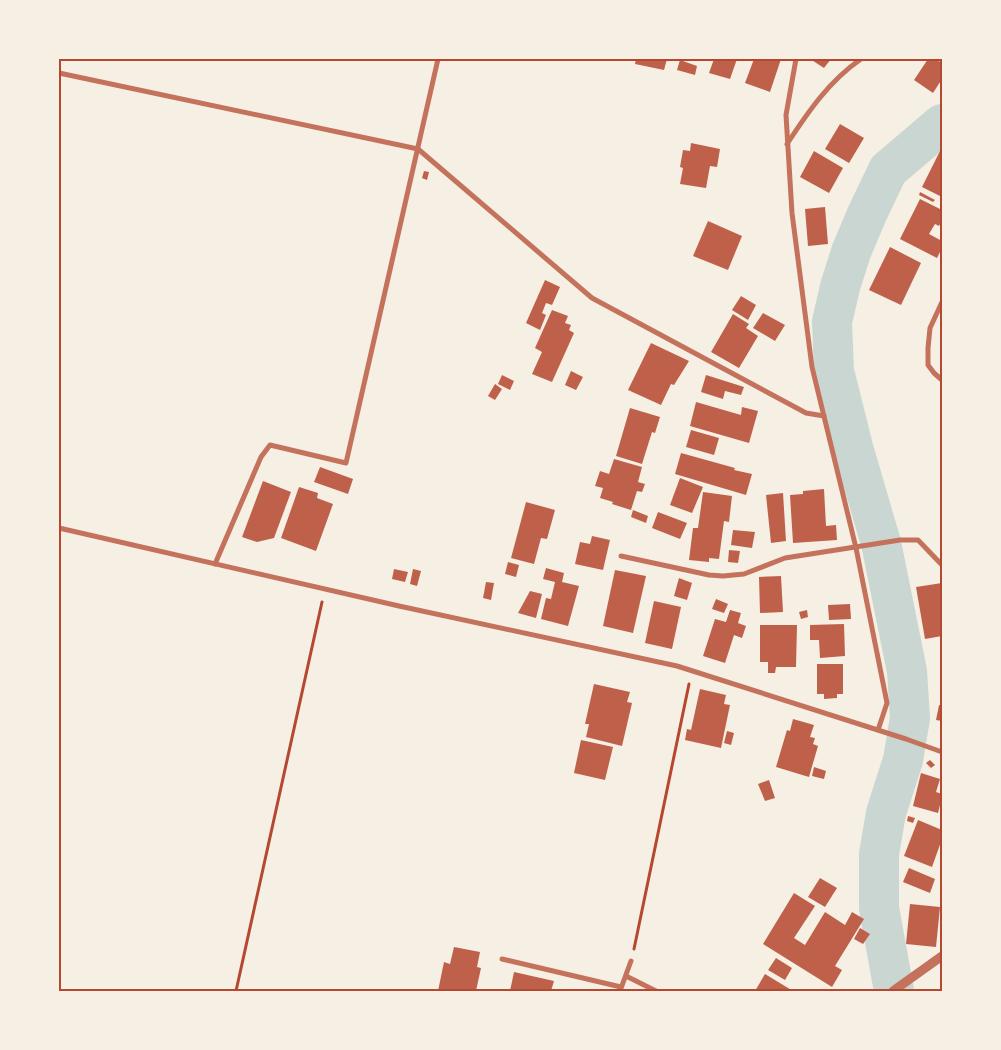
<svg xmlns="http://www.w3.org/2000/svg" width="1001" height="1050" viewBox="0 0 1001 1050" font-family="Barlow,sans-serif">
<rect width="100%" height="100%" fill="#f6efe4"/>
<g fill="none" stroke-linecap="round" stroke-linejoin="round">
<!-- river -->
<polyline stroke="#c9d6d2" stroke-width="40" points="894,991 879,908 879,854 886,813 903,760 910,718 907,671 881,543 854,451 834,371 832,322 840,287 851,252 867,214 888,170 942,124"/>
</g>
<!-- building -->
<g fill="#bf614a">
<polygon points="636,59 667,59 664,70 635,64"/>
<polygon points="714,59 737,59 730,79 709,73"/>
<polygon points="754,59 781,59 770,92 745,83"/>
<polygon points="810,59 831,59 824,68"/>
<polygon points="928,59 935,59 942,63 942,79 933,93 914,80"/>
<polygon points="680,60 697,66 695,75 677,70"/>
<polygon points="840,124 864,138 849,163 825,149"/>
<polygon points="691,143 720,149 717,167 710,166 706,188 680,184 683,168 680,167 683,150 690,151"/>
<polygon points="814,151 843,168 829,193 800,177"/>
<polygon points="940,151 942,152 942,197 922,187"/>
<polygon points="424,171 429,172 427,180 422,178"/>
<polygon points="920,192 935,200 933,202 919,195"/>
<polygon points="920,199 942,210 942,220 939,226 935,224 929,234 942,241 942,248 937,258 900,239"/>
<polygon points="825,207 828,244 808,246 805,209"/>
<polygon points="708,221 742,236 728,270 693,256"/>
<polygon points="890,247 921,263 901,305 869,290"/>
<polygon points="545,280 560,287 552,305 546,303 542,313 546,315 540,330 526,323"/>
<polygon points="741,296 756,305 748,320 732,310"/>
<polygon points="552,310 568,316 565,323 571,325 569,330 574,333 552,382 532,374 542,352 535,348"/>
<polygon points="763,313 785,325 775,341 753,328"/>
<polygon points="733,314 749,324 746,328 758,336 739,368 711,352"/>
<polygon points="651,343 689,361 674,385 671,384 661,405 628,390"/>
<polygon points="571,371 583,377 576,390 565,385"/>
<polygon points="502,375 514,381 510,390 498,384"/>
<polygon points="706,375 744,387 741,395 725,391 723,399 701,392"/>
<polygon points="495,384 502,389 495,400 488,396"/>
<polygon points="696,402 741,415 742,407 758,411 749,443 690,426"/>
<polygon points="630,408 660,417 655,433 652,432 642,464 616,456"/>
<polygon points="691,430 719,438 714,455 686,447"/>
<polygon points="681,453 735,468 734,470 752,474 746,495 675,474"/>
<polygon points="614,459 642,467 638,482 645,484 642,492 637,491 631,510 612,504 613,502 600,498 603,488 595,486 600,471 609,474"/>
<polygon points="320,467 353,479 348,494 314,482"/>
<polygon points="680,478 703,487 692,513 670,505"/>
<polygon points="263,481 291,492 274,538 257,542 242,537"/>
<polygon points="299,487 318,493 317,498 333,504 316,551 281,538"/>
<polygon points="824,489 826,526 836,525 837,540 793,543 790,495 803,494 803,491"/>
<polygon points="703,492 732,496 729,522 724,521 719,559 709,558 709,562 689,560 693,528 698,528"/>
<polygon points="783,493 786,541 771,543 766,495"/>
<polygon points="526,502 555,510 547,539 541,538 534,564 511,558"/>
<polygon points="633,510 648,516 646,523 631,517"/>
<polygon points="658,512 687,523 680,539 652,528"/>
<polygon points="733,530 755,532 752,548 731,545"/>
<polygon points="592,536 610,540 603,570 575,564 580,542 590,544"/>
<polygon points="729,550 740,551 738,563 728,562"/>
<polygon points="508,562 519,565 516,577 505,574"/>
<polygon points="546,568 564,573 562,582 579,586 568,626 541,619 546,598 551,599 555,582 543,579"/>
<polygon points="394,569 408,572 405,582 392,579"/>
<polygon points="413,569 421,571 417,586 410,584"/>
<polygon points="615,570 646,576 633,633 603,626"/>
<polygon points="781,576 783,612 760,613 759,577"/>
<polygon points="679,578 692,583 687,600 674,596"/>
<polygon points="486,582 494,583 491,600 483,598"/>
<polygon points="942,583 942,636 925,639 916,587"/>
<polygon points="530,591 542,594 536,618 518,613"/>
<polygon points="716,599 728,604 724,613 712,609"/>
<polygon points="654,601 681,607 672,649 645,643"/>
<polygon points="850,604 851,619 829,620 828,605"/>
<polygon points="730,610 741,613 738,623 746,626 742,638 734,635 725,663 703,656 715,619 726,622"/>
<polygon points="807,610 808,617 801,619 799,612"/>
<polygon points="844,624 845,656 820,658 819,640 810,640 810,625"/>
<polygon points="760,625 797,625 796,667 776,667 775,673 768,673 768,662 760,662"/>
<polygon points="817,664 843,664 843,694 837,694 837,698 824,699 824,694 817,694"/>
<polygon points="594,684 630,692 627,702 632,703 622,746 586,737 589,724 585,724"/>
<polygon points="700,689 726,695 724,704 730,705 721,748 685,740 687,729 691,730"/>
<polygon points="939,705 942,705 942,721 936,720"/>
<polygon points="793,719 814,725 810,737 815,738 813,744 818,746 809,777 776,767 787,730 790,731"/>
<polygon points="727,731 734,733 731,745 724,743"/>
<polygon points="581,740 613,747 605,780 574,773"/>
<polygon points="930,760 935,765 931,768 926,763"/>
<polygon points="814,767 826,771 824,779 812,776"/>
<polygon points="921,773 940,779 936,792 942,794 942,797 938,813 913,806"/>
<polygon points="769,780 775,798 765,801 758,784"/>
<polygon points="908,816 915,818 913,823 907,821"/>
<polygon points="918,820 942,830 942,839 932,867 904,856"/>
<polygon points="909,868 935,879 930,893 903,882"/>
<polygon points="820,878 837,888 825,907 808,897"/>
<polygon points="794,893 815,906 794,938 805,945 825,912 845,925 852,912 864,919 835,966 842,970 832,987 763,944"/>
<polygon points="910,904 940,907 936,947 906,944"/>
<polygon points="860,928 870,934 863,944 854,939"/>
<polygon points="454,947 480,952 477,967 481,968 476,991 438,991 444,962 450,964"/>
<polygon points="776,958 792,968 785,980 768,970"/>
<polygon points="514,972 554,981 551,991 510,991"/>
<polygon points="765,974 793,991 755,991"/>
</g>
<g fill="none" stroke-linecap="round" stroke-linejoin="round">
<!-- path -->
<g stroke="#b5482f" stroke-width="3">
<polyline points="634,949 689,684"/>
<polyline points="236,991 322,602"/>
</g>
<!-- minor -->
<g stroke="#c5725c" stroke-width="5">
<polyline points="796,59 786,115 792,213 812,367 856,548 887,703 878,730"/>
<polyline points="59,73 418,149 592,298 806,413 824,416"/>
<path d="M 787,144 C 808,112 829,81 861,59"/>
<polyline points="942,302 930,328 928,348 928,365 934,373 942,380"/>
<polyline points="59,528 399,606 677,666 906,739 942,752"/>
<polyline points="621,556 709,575 723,576 744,574 785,558 900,540 918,540 942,565"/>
<polyline points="215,564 261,457 270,445 346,463 438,59"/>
<polyline points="502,959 621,987"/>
<polyline points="626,976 656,991"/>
<polyline points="620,991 631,961"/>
</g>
<!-- tertiary -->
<polyline stroke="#c5725c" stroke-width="9" points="893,991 942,956"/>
</g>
<!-- border -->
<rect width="1001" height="1050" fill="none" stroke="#f6efe4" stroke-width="120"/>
<rect x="60" y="60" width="881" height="930" fill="none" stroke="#b5482f" stroke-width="2"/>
</svg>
